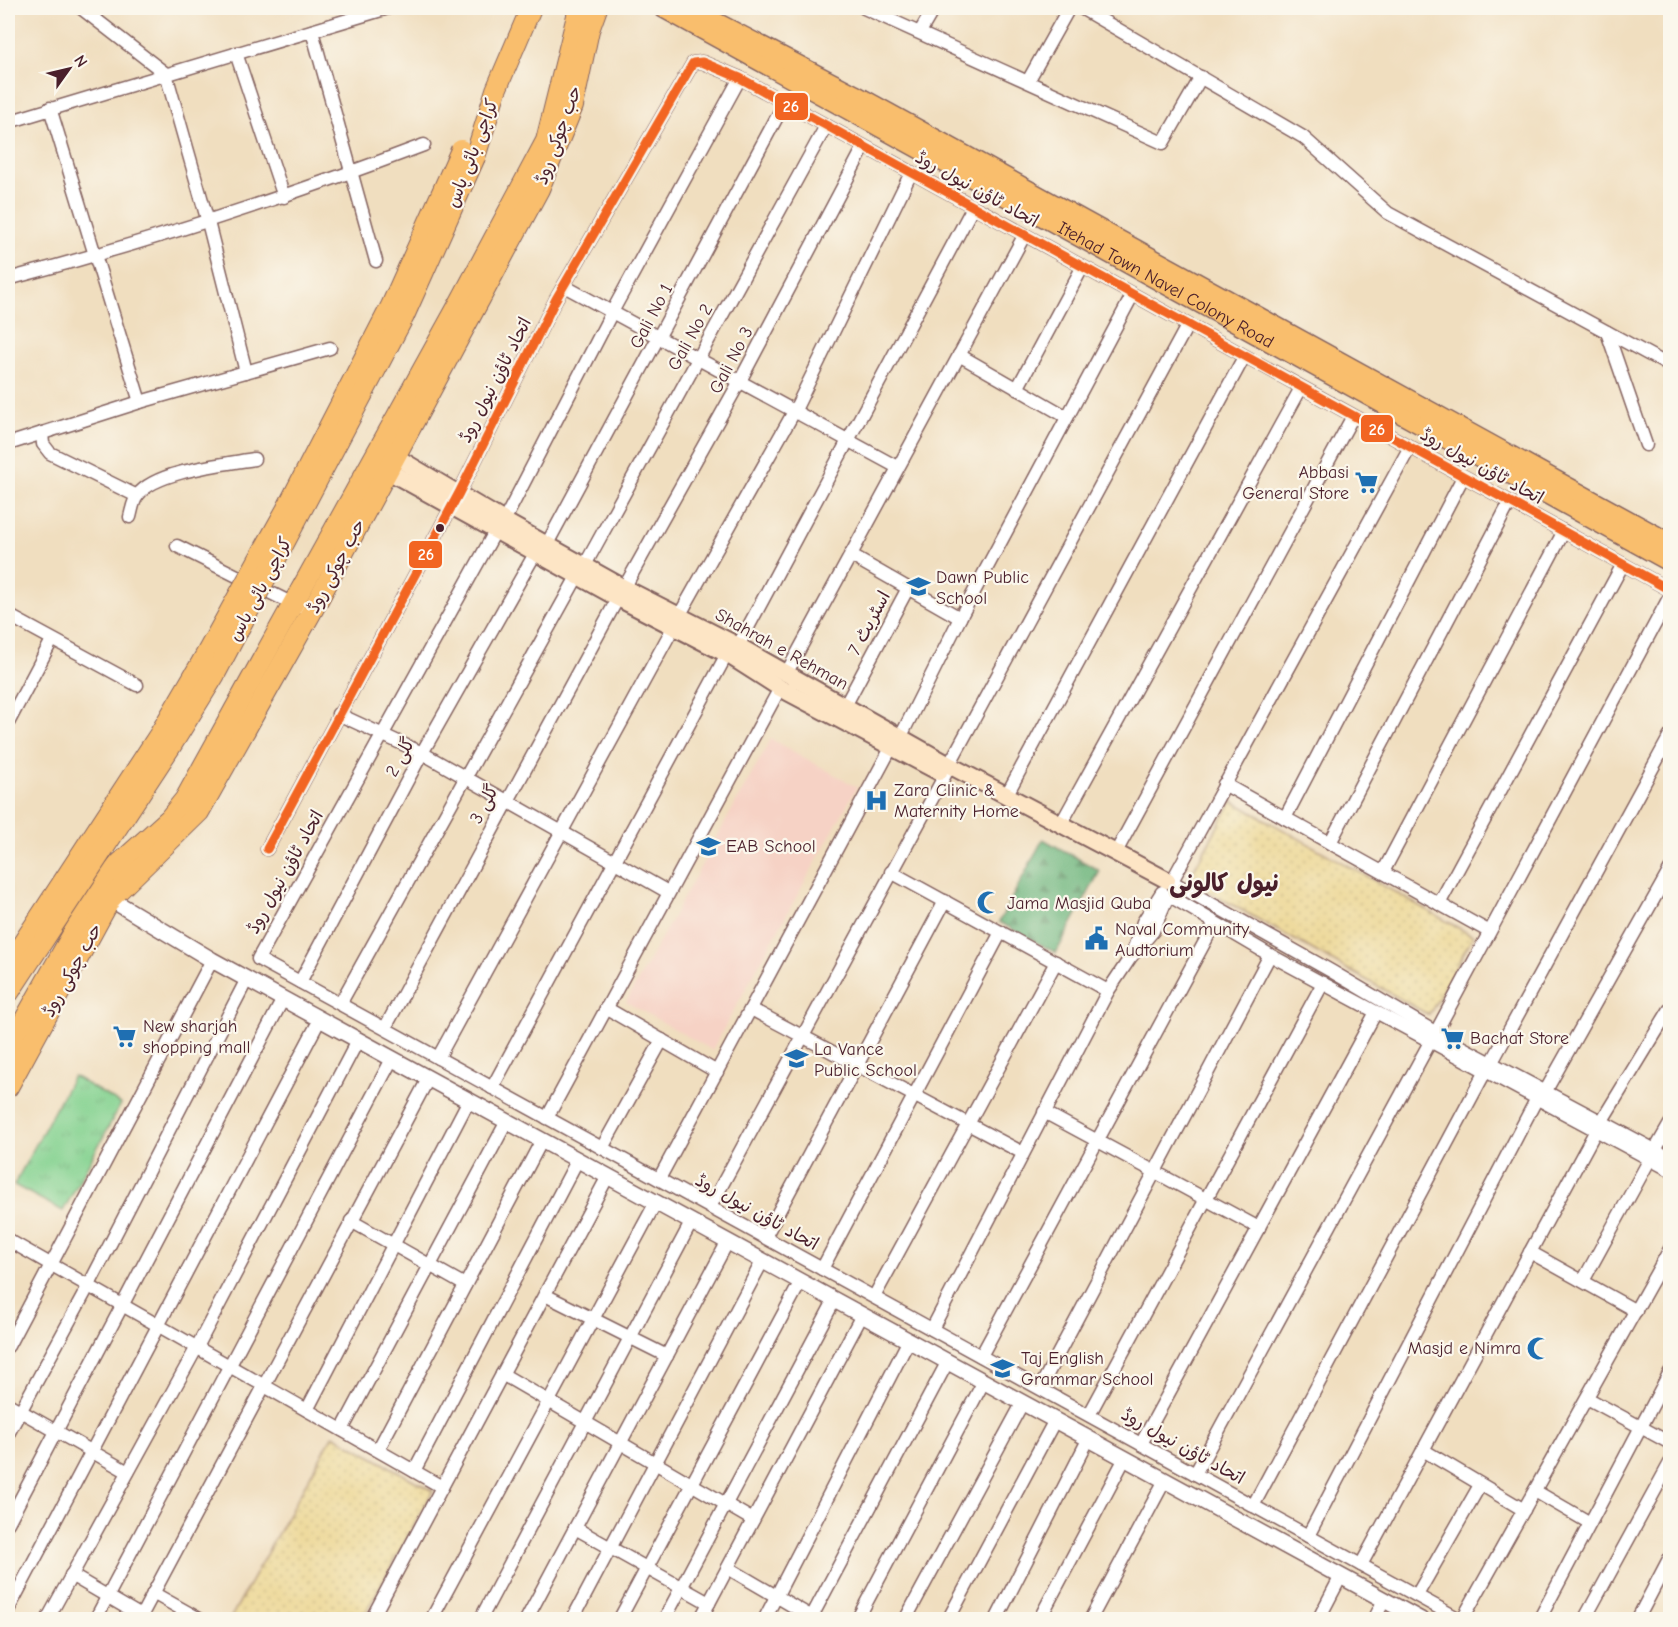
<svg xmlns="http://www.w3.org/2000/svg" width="1678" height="1627" viewBox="0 0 1678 1627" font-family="'Comic Neue','Playpen Sans Arabic',sans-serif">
<defs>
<pattern id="grass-tufts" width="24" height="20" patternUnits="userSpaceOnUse" patternTransform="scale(1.5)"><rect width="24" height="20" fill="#84d290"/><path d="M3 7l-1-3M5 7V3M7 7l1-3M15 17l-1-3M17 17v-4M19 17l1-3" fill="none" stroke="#74b47c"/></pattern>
<pattern id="forest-firs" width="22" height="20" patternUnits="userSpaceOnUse" patternTransform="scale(1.5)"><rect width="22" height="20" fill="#6bb47a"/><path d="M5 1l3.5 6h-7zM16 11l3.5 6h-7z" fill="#5a9264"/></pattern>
<pattern id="sand-dots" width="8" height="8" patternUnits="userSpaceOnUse" patternTransform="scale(1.5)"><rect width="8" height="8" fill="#eeda9e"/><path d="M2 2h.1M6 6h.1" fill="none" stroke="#cebb88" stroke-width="1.8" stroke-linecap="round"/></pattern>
</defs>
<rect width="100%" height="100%" fill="#fbf7ec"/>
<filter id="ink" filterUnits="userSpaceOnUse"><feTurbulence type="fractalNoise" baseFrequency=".0167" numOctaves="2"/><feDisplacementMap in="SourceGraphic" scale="12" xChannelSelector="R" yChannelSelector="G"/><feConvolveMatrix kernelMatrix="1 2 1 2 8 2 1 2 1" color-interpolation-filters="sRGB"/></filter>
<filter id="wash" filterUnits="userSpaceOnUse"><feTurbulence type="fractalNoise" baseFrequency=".008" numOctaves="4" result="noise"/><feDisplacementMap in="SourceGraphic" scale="24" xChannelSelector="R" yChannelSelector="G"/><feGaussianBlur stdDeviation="1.35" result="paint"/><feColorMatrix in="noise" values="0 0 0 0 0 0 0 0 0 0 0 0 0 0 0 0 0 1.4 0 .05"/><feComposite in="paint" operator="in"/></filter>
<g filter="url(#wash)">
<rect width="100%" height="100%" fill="#f0debf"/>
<!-- built -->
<polygon fill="#f6d2c5" points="771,739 857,787 712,1050 626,1002"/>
<!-- grass -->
<polygon fill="url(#grass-tufts)" stroke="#67785e" stroke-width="1.5" points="73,1076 121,1104 63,1211 14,1185"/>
<!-- forest -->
<polygon fill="url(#forest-firs)" stroke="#5a6a52" stroke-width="1.5" points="1043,839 1100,871 1056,953 999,922"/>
<!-- sand -->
<g fill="url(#sand-dots)" stroke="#9c7c64" stroke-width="1.5">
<polygon points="1232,801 1473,936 1429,1015 1188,880"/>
<polygon points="333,1435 433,1491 362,1619 230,1619"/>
</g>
</g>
<g filter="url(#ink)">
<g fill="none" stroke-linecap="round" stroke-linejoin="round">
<defs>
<g id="minor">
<polyline points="81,8 166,74 208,222 246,372"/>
<polyline points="864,8 1163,143 1201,77"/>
<polyline points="1081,8 1303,137 1388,213 1670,366"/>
<polyline points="312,31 376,261"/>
<polyline points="920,32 934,8"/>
<polyline points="236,53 284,197"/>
<polyline points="1028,81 1069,8"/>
<polyline points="50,108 140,402"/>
<polyline points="8,122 388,8"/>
<path d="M 8,279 C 149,242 287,197 424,145"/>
<polyline points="564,286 897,467"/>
<polyline points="1607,332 1646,445"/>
<polyline points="959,355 1067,417"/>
<polyline points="1017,389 1082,268"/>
<polyline points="42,433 43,444 50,453 137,496"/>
<polyline points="8,444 140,402 330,348"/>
<path d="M 130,517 C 132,510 133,500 138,495 C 155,471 225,464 254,459"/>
<polyline points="504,521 612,312 740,78"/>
<polyline points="496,530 258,959 1461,1620"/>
<polyline points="547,544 784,104"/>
<polyline points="177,546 299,607"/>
<polyline points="850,555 960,618"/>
<polyline points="585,565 826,126"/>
<polyline points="624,588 740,381 864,147"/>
<polyline points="8,615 137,685"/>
<polyline points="679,616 795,410 911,173"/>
<polyline points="738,646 973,207"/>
<polyline points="786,674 1024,236"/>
<polyline points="845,706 908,588"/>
<polyline points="338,714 422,753 668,892"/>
<polyline points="8,723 52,640"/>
<polyline points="900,738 960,618 1132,296"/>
<polyline points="949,765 1187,326"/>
<polyline points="1224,784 1488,931"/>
<polyline points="1006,796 1244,357"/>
<polyline points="1285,818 1463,477"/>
<polyline points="1061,824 1301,388"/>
<polyline points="1330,843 1510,502"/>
<polyline points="267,849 459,493 556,299 693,63 702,62 740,78 1670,590"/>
<polyline points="1115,854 1353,416"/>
<polyline points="891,872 1108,991"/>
<polyline points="1383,872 1564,531"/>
<polyline points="1172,881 1410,447"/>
<polyline points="1176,884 1331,971 1452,1042 1670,1158"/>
<polyline points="1170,896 1270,955 1670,1170"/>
<polyline points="1439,904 1623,564"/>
<polyline points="1134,948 1143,922 1162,892"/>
<polyline points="300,982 422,753 536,552"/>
<polyline points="340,1004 578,575"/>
<polyline points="606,1008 717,1072"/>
<polyline points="751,1009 1023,1153"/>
<polyline points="385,1028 618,598"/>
<polyline points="1436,1032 1670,596"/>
<polyline points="438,1058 674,626"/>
<polyline points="1492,1062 1670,736"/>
<polyline points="492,1088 727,654"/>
<polyline points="1545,1092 1670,870"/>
<polyline points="1044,1112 1259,1228"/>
<polyline points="547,1118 780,688"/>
<polyline points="602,1148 662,1040"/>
<polyline points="1655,1150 1670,1124"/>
<polyline points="659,1179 891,748"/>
<polyline points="710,1207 945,775"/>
<polyline points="351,1221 465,1285"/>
<polyline points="765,1237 945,901"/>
<polyline points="8,1240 442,1487"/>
<polyline points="1530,1252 1636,1311"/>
<polyline points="822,1269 1001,932"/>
<polyline points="1583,1281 1650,1159"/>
<polyline points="545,1295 667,1356"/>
<polyline points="874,1297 1056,962"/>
<polyline points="932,1329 1108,991 1130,958 1153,931 1168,896"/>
<polyline points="8,1346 212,960"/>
<polyline points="981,1356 1215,923"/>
<polyline points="502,1374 753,1520"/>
<polyline points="1040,1388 1270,955"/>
<polyline points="1587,1398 1670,1443"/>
<polyline points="8,1404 128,1472"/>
<polyline points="307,1410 469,1100"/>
<polyline points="1089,1415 1323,983"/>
<polyline points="342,1430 507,1121"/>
<polyline points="8,1434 89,1285 247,979"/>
<polyline points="1141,1444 1376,1012"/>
<polyline points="378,1450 542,1140"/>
<polyline points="1423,1450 1524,1510"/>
<polyline points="414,1471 578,1159"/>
<polyline points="1195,1474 1430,1042"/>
<polyline points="1535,1491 1590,1523"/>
<polyline points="1253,1506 1485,1072"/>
<polyline points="8,1523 283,999"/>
<polyline points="575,1528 709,1603"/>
<polyline points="1308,1536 1536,1100"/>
<polyline points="1361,1565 1595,1132 1670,1009"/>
<polyline points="728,1568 817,1620"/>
<polyline points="71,1575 141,1616"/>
<polyline points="153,1593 201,1620"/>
<polyline points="1417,1595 1480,1485"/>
<polyline points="8,1610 320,1019"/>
<polyline points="47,1620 197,1347 358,1040"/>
<polyline points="95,1620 392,1059"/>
<polyline points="139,1620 428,1079"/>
<polyline points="371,1620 608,1176"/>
<polyline points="431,1620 656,1202"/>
<polyline points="480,1620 692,1221"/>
<polyline points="526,1620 728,1241"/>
<polyline points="572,1620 763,1260"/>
<polyline points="619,1620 801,1281"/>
<polyline points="664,1620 835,1299"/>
<polyline points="700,1620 862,1315"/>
<polyline points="764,1620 909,1340"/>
<polyline points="810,1620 948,1361"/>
<polyline points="857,1620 984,1381"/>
<polyline points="905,1620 1023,1402"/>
<polyline points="948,1620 1055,1420"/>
<polyline points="996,1620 1089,1438"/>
<polyline points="1039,1620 1125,1458"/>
<polyline points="1090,1620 1165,1480"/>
<polyline points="1318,1620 1341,1576"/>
<polyline points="1374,1620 1384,1600"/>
<polyline points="1462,1620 1670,1249"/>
<polyline points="1539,1620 1670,1372"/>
<polyline points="1584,1620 1670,1463"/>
<polyline points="1637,1620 1670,1557"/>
</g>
<polyline id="tertiary" points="102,894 212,960 358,1040 1421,1620"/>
<g id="secondary">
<polyline points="384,450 504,521 624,588 738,646 949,765 1167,880"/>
<polyline points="377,465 618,598 727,654 780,688 939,772"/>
</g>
<g id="primary">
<path id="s1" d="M 663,8 L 1670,562"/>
<polyline points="689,8 854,94 1670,543"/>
</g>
<g id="trunk">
<polyline points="475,157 496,90 531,8"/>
<polyline points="8,1049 97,891 119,864 169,819 185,799 459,304 546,141 579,8"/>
<polyline points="8,1087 111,898 199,812 311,613 539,189 573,106 589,30 597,8"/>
</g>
</defs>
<!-- minor casing -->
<use href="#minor" stroke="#84625f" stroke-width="15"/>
<!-- tertiary casing -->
<use href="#tertiary" stroke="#84625f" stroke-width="18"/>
<!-- secondary casing -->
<use href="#secondary" stroke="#84625f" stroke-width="20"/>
<!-- primary casing -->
<use href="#primary" stroke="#84625f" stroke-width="21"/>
<!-- trunk casing -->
<use href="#trunk" stroke="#84625f" stroke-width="22"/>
<!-- minor -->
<use href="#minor" stroke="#fff" stroke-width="12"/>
<!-- tertiary -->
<use href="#tertiary" stroke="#fff" stroke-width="15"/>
<!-- secondary -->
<use href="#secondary" stroke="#fde5c5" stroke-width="16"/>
<!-- primary -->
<use href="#primary" stroke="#f9be6d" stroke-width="18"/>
<!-- trunk -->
<use href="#trunk" stroke="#f9be6d" stroke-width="20"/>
<defs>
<g id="trunk-bridge">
<polyline points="8,966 159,735 200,665 286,510 391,306 461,150"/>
<polyline points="8,994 171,746 214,676 404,316 475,157"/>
</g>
</defs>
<!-- trunk-bridge casing -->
<use href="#trunk-bridge" stroke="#84625f" stroke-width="22" stroke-linecap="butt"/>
<!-- trunk-bridge -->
<use href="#trunk-bridge" stroke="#f9be6d" stroke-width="20"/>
<defs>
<polyline id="bus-1" points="267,849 459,493 556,299 693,63 702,62 740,78 1670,590"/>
</defs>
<!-- bus-1 casing -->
<use href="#bus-1" stroke="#fbf7ec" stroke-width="14"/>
<!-- bus-1 -->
<use href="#bus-1" stroke="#f26522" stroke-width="9"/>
</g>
</g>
<!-- icons -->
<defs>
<symbol id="supermarket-bare" viewBox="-9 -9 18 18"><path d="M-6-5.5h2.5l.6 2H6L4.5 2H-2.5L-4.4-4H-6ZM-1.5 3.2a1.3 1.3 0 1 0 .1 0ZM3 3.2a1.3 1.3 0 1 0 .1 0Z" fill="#1f6fb2" stroke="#fbf7ec" stroke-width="2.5" paint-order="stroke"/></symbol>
<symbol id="school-bare" viewBox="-9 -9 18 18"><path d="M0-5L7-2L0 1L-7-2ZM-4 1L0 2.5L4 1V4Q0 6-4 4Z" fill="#1f6fb2" stroke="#fbf7ec" stroke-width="2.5" paint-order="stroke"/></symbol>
<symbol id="hospital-bare" viewBox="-9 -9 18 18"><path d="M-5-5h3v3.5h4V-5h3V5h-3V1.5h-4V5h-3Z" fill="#1f6fb2" stroke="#fbf7ec" stroke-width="2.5" paint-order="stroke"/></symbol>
<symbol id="mosque-bare" viewBox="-9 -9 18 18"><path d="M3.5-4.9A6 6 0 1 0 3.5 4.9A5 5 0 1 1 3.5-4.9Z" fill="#1f6fb2" stroke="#fbf7ec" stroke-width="2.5" paint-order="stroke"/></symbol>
<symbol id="civic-bare" viewBox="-9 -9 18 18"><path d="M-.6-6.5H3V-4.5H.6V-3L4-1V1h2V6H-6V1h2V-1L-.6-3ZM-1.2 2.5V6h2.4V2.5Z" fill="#1f6fb2" stroke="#fbf7ec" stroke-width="2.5" paint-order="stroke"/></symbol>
</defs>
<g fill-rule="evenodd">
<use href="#supermarket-bare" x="1350" y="466" width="33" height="33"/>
<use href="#school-bare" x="902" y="570" width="33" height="33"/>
<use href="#hospital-bare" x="860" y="784" width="33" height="33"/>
<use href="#school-bare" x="692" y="830" width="33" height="33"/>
<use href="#mosque-bare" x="972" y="886" width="33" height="33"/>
<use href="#civic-bare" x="1080" y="922" width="33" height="33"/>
<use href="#supermarket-bare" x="108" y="1020" width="33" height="33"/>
<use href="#supermarket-bare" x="1436" y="1022" width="33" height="33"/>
<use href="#school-bare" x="780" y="1042" width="33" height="33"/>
<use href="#mosque-bare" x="1522" y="1332" width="33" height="33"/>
<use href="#school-bare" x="986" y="1352" width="33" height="33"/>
</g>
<!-- markers -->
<circle fill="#4a1f2b" stroke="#fbf7ec" stroke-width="2" cx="440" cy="528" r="5"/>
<g text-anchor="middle" stroke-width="4.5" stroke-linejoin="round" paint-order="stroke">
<!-- street labels -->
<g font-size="18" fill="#4a1f2b" stroke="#fbf7ec">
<text transform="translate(558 135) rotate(-70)" y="6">حب چوکی روڈ</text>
<text transform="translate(472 153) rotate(-69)" y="6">کراچی بائی پاس</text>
<text transform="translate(977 189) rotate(29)" y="6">اتحاد ٹاؤن نیول روڈ</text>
<text dy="6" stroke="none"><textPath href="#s1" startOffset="574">Itehad Town Navel Colony Road</textPath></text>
<text transform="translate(651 316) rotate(-62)" y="6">Gali No 1</text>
<text transform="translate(690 337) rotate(-61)" y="6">Gali No 2</text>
<text transform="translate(731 360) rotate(-62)" y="6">Gali No 3</text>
<text transform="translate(495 380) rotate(-63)" y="6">اتحاد ٹاؤن نیول روڈ</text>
<text transform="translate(1482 466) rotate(29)" y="6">اتحاد ٹاؤن نیول روڈ</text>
<text transform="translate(336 566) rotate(-62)" y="6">حب چوکی روڈ</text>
<text transform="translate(260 589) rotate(-62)" y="6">کراچی بائی پاس</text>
<text transform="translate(869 623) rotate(-62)" y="6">اسٹریٹ 7</text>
<text transform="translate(782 649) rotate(29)" y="6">Shahrah e Rehman</text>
<text transform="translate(400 757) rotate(-61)" y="6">گلی 2</text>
<text transform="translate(484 804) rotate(-62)" y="6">گلی 3</text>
<text transform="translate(285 872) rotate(-61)" y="6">اتحاد ٹاؤن نیول روڈ</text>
<text transform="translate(72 970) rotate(-61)" y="6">حب چوکی روڈ</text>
<text transform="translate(757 1212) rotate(29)" y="6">اتحاد ٹاؤن نیول روڈ</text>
<text transform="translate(1183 1446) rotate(29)" y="6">اتحاد ٹاؤن نیول روڈ</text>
</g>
<!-- poi labels -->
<g font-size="18" fill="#4a1f2b" stroke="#fbf7ec" text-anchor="start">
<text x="1349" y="478" text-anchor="end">Abbasi<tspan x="1349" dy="21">General Store</tspan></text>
<text x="936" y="583">Dawn Public<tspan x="936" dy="21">School</tspan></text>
<text x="894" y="796">Zara Clinic &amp;<tspan x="894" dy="21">Maternity Home</tspan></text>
<text x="726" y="852">EAB School</text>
<text x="1007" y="909">Jama Masjid Quba</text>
<text x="1115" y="935">Naval Community<tspan x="1115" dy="21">Audtorium</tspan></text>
<text x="143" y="1032">New sharjah<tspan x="143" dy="21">shopping mall</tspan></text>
<text x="1470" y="1044">Bachat Store</text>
<text x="814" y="1055">La Vance<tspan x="814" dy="21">Public School</tspan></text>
<text x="1521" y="1354" text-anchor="end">Masjd e Nimra</text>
<text x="1021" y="1364">Taj English<tspan x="1021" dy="21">Grammar School</tspan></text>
</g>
<!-- district labels -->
<g font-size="24" font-weight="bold" fill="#4a1f2b" stroke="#fbf7ec">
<text x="1224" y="891">نیول کالونی</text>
</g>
</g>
<g stroke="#fbf7ec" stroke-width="2">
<rect x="774" y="92" width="35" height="29" rx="6" fill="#f26522"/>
<rect x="1360" y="414" width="34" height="29" rx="6" fill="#f26522"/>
<rect x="408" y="540" width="35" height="29" rx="6" fill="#f26522"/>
</g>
<g font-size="16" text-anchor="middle" font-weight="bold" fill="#fff">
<text x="791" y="112">26</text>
<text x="1377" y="435">26</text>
<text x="426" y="560">26</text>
</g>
<!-- margin -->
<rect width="1678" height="1627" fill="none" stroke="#fbf7ec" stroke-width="30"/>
<!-- north arrow -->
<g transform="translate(69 69) rotate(56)" stroke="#fbf7ec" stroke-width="4.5" paint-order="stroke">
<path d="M0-4.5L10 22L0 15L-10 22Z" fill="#4a1f2b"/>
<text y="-9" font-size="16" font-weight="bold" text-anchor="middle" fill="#4a1f2b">N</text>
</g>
</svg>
